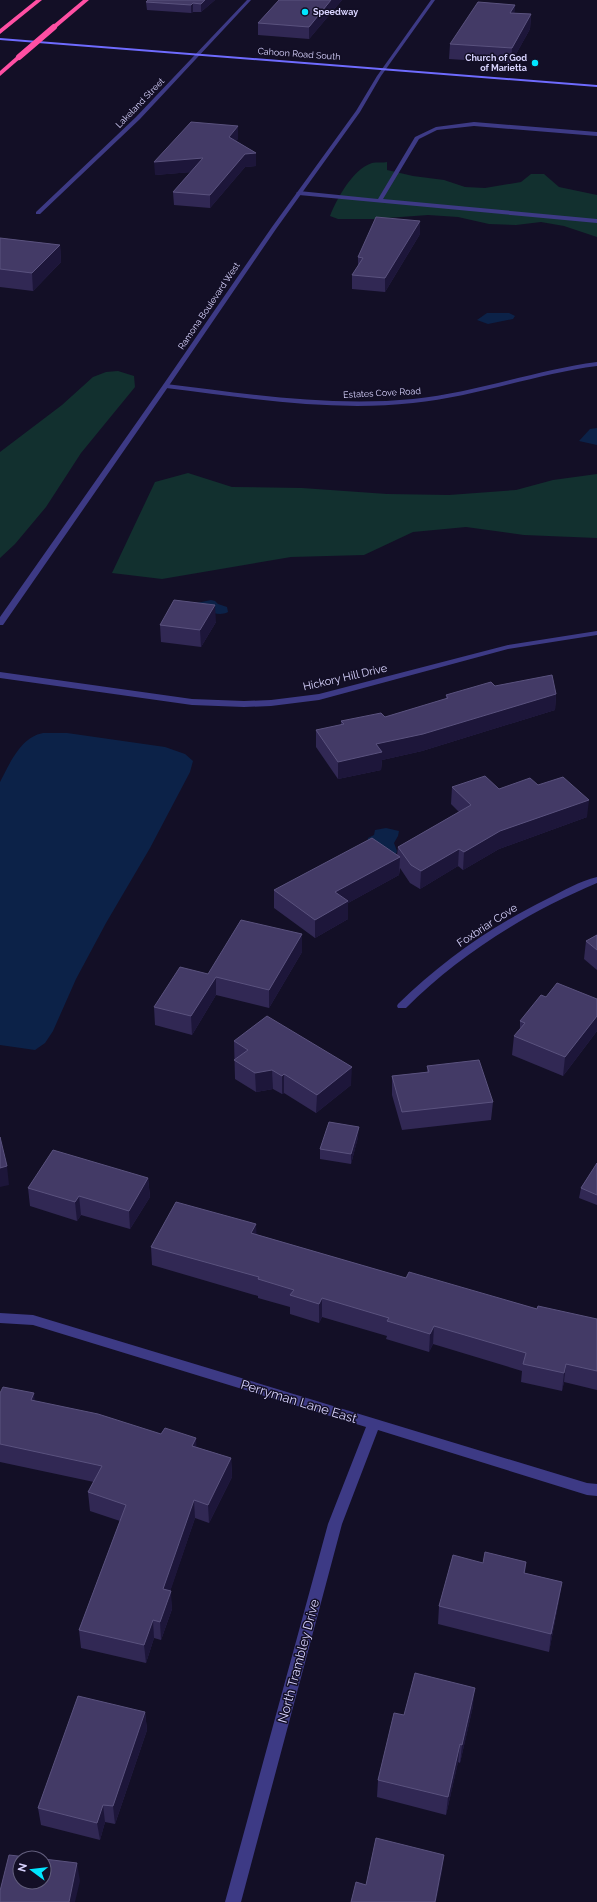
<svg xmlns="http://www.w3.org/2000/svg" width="597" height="1902" viewBox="0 0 597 1902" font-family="Raleway,sans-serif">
<rect width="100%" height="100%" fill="#130f26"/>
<!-- green -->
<g fill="#12302f">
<path d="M 387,162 L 387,170 L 413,176 L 444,180 L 465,187 L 485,188 L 521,182 L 531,174 L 544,174 L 559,187 L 597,195 L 597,237 L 564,226 L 541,222 L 516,225 L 489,224 L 458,217 L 428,215 L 373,219 L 338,219 L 330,216 C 337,198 353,169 372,163 C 376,162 383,163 387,162 Z"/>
<polygon points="118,371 134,376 135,387 81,453 46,507 15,544 0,558 0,452 62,405 93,377 106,372"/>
<polygon points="188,473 232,487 302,488 387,494 449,495 516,490 553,480 597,474 597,538 524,535 466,527 413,532 364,555 291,557 162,579 112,573 155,482"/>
</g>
<!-- water -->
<g fill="#0c2248">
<polygon points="487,313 509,313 515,316 513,319 488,324 477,320"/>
<polygon points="597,428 597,445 579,441 590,429"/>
<path d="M 211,600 L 215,601 L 218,604 L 227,607 L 228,612 C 216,618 207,609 197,603 Z"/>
<path d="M 43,733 L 67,733 L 165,747 L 185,754 L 193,761 L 190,772 L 150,848 L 106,923 L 76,979 L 53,1031 L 45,1043 L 35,1050 L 0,1045 L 0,782 C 10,763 21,737 43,733 Z"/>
<polygon points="386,828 399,831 398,836 394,843 397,851 396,854 389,857 367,843 368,838 374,835 375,830"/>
</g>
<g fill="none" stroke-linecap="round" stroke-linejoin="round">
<!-- minor -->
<g fill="#3d3a85" fill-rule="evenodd">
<polygon points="247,0 251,0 140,119 40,214 36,214 36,212 136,117"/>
<polygon points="474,122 597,132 597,136 474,126 437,130 419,139 383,199 597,219 597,223 299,195 296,193 299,191 378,199 415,137 436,127"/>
<path d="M 597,362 L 597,366 C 535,374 476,397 413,403 C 331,412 248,398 166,388 L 163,386 L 166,384 C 248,394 331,407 413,399 C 476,393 535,370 597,362 Z"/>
<polygon points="597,631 597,635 508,649 319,700 271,706 244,707 192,705 0,678 0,672 192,699 244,701 271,700 319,694 508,645"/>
<path d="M 597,877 L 597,883 C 526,913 460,954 406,1008 L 398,1008 L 397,1006 L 398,1004 C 442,961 492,926 547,899 C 563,891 580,881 597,877 Z"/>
<polygon points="0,1313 33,1315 587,1483 597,1484 597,1496 587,1495 378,1430 342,1524 241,1902 225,1902 328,1524 366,1427 33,1325 0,1323"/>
</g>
<!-- tertiary -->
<polygon fill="#3d3a85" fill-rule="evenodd" points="431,0 435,0 381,76 360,112 276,229 168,387 3,625 0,625 0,617 163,385 272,227 356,111 377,76"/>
<!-- secondary -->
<polygon fill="#6f6bff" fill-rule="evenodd" points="0,38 597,85 597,87 0,40"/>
<!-- motorway -->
<g fill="#ff4fa3" fill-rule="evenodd">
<polygon points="36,0 42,0 0,34 0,29"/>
<polygon points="83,0 89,0 56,28 52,28 52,26"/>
<polygon points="17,56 22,57 0,76 0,71"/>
</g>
<!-- motorway-bridge -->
<polyline stroke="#ff4fa3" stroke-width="6" points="19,57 54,27"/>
</g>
<!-- wall -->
<g fill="#312854">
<polygon points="215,0 201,12 193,12 191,13 147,10 146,2"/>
<polygon points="279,0 342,0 309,39 258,35 258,23"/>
<polygon points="515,5 514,13 531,14 530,29 511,63 449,59 450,44"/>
<polygon points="238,139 236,141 256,153 256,166 245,167 210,208 174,205 173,192 191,172 155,175"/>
<polygon points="420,234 385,292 352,289 352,275 358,266 358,257"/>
<polygon points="0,238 60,245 61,262 33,291 0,287"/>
<polygon points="216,622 201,647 161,642 160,625"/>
<polygon points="495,686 556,694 555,710 422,751 382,760 381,770 338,779 316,747 316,730 341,725 341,721 385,717 446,699 446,695"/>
<polygon points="538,785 587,817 499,849 463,870 458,866 420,889 410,883 400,868 399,875 348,903 348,919 315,938 274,908 274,890 397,855 398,847 459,812 451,804 452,787 499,789"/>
<polygon points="302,934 302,952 269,1008 216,995 192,1035 155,1025 154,1007 208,974"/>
<polygon points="597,935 597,970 584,959 586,941"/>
<polygon points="546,997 597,999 597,1031 563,1076 512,1055 514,1036 520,1029 520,1021"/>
<polygon points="234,1041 351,1085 316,1113 284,1093 282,1094 273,1089 256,1092 235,1079"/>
<polygon points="427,1066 493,1102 491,1120 402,1130 392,1095 392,1076 427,1072"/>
<polygon points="358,1137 351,1164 320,1159 320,1149"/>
<polygon points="597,1163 597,1205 579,1198 581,1188"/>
<polygon points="148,1178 150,1197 130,1229 81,1215 77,1221 30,1206 28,1188"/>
<polygon points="256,1235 406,1278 537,1309 597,1319 597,1390 564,1382 562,1391 521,1382 522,1371 433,1344 429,1352 386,1339 387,1336 322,1317 319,1323 290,1314 290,1307 258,1298 258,1296 152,1265 151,1247"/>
<polygon points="0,1393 35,1401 161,1434 196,1438 196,1447 231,1458 232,1477 209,1523 195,1518 170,1591 172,1609 161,1640 154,1638 146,1663 81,1648 79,1630 120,1521 90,1511 88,1492 94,1482 0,1462"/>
<polygon points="526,1562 525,1573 562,1582 559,1600 549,1652 438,1624 439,1606 483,1563"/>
<polygon points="473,1706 460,1763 458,1762 446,1815 377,1797 378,1780 404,1715"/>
<polygon points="145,1712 147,1730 115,1824 105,1822 100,1840 41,1825 38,1808"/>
</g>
<!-- shaded-wall -->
<g fill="#1d163a">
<polygon points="205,0 215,0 201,12 201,4"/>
<polygon points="331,0 342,0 309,39 309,27"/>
<polygon points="193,3 193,12 191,13 191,5"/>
<polygon points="515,5 514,19 510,13"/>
<polygon points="531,14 530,29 511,63 512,48"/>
<polygon points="238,126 238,139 229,150 229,137"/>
<polygon points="256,153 256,166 245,167 210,208 210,195 245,154"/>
<polygon points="203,158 204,171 155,175 154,162"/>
<polygon points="420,221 420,234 385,292 385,278"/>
<polygon points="60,245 61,262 33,291 32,273"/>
<polygon points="215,605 216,622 201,647 200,630"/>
<polygon points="556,694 555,710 422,751 382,760 381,770 338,779 338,762 376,744"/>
<polygon points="589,800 587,817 499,849 463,870 464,852 500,831"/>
<polygon points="459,849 458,866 420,889 421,871"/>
<polygon points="400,857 399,875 348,903 348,919 315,938 315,920 335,892"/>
<polygon points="302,934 302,952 269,1008 269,990"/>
<polygon points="216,977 216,995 192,1035 191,1016"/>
<polygon points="597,1016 597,1031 563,1076 565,1057"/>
<polygon points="352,1067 351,1085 316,1113 317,1095"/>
<polygon points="272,1070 273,1089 256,1092 255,1073"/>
<polygon points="284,1074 284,1093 282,1094 282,1076"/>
<polygon points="359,1127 358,1137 351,1164 351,1154"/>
<polygon points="7,1166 9,1185 0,1187 0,1168"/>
<polygon points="148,1178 150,1197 130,1229 129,1211"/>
<polygon points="79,1196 81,1215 77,1221 75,1202"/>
<polygon points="256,1224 257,1242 251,1233"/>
<polygon points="322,1298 322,1317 319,1323 319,1304"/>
<polygon points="434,1326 433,1344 429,1352 430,1334"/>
<polygon points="566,1364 564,1382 562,1391 564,1373"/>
<polygon points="34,1393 36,1412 31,1400"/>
<polygon points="196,1438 197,1456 192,1446"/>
<polygon points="231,1458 232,1477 209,1523 208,1505"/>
<polygon points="194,1500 195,1518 165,1607 163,1589"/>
<polygon points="562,1582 559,1600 549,1652 551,1634"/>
<polygon points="171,1591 172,1609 161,1640 160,1622"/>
<polygon points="153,1620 154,1638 146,1663 144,1645"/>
<polygon points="475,1688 473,1706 460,1763 462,1745"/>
<polygon points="145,1712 147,1730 115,1824 113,1806"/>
<polygon points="460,1744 458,1762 446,1815 448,1797"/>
<polygon points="103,1805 105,1822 100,1840 97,1823"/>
<polygon points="444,1855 442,1872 436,1902 435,1902"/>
<polygon points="77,1863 80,1881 75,1902 69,1902"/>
</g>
<!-- building -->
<g fill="#433a66" stroke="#5a527e">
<polygon points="148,0 205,0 201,4 193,3 191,5 146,2"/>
<polygon points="279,0 331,0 309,27 258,23"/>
<polygon points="478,2 515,5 510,13 531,14 512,48 450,44"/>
<polygon points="191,122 238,126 229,137 256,153 245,154 210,195 173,192 203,158 154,162"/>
<polygon points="376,217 420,221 385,278 352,275 363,258 358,257"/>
<polygon points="0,238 60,245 32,273 0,269"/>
<polygon points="174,600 215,605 200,630 160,625"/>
<polygon points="552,675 556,694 423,734 376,744 382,752 338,762 316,730 344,724 341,721 381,713 385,717 448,698 446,695 491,682 495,686"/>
<polygon points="485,776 499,789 530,778 538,785 563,777 589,800 500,831 464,852 459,849 421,871 411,865 398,847 471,805 452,787"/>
<polygon points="372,838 400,857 335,892 348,901 315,920 274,890"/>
<polygon points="241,920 302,934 269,990 216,977 191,1016 154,1007 180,967 208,974"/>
<polygon points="597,935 597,950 586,941"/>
<polygon points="557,983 597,999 597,1016 565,1057 514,1036 525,1023 520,1021 541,995 546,997"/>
<polygon points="267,1016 352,1067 317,1095 284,1074 282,1076 272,1070 255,1073 234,1060 248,1050 234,1041"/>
<polygon points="479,1060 493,1102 402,1112 392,1076 429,1072 427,1066"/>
<polygon points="329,1122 359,1127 351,1154 320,1149"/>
<polygon points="0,1137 7,1166 0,1168"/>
<polygon points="53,1150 148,1178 129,1211 79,1196 75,1202 28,1188"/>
<polygon points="597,1163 597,1195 581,1188"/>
<polygon points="176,1202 256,1224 251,1233 406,1278 409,1272 537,1309 538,1306 597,1319 597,1371 566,1364 564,1373 523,1364 526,1353 434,1326 430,1334 387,1321 389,1318 322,1298 319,1304 290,1295 294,1290 258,1279 259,1277 151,1247"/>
<polygon points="3,1387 34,1393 31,1400 98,1414 161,1434 165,1428 196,1438 192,1446 231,1458 208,1505 194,1500 163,1589 171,1591 160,1622 153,1620 144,1645 79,1630 126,1505 88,1492 102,1466 0,1444 0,1393"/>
<polygon points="485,1552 526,1562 524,1573 562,1582 551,1634 439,1606 453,1555 483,1563"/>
<polygon points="415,1673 475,1688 462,1745 460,1744 448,1797 378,1780 394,1713 404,1715"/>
<polygon points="78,1696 145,1712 113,1806 103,1805 97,1823 38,1808"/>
<polygon points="376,1838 444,1855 435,1902 351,1902 356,1882 366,1885"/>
<polygon points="9,1855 35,1858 20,1858 20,1882 44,1882 44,1859 77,1863 69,1902 0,1902 0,1891"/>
</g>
<!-- markers -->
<g fill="#00e5ff" stroke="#130f26" stroke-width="1.5">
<circle cx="305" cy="12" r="4"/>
<circle cx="535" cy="63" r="4"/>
</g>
<g text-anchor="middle" stroke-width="3" stroke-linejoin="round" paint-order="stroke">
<!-- far-poi labels -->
<g font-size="9" font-weight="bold" fill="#d9d4ff" stroke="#130f26" text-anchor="start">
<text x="313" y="15">Speedway</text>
<text x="527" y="61" text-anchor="end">Church of God<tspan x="527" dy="10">of Marietta</tspan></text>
</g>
<!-- far-street labels -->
<g font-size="9" fill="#d9d4ff" stroke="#130f26">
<text transform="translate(299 54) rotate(4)" y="3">Cahoon Road South</text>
<text transform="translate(140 103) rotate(-46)" y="3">Lakeland Street</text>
<text transform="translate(209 306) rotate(-56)" y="3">Ramona Boulevard West</text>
<text transform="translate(382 393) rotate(-3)" y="3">Estates Cove Road</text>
</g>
<!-- street labels -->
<g font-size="11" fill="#d9d4ff" stroke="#130f26">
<text transform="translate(345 677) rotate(-13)" y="4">Hickory Hill Drive</text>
<text transform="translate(487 925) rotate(-33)" y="4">Foxbriar Cove</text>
</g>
<!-- near-street labels -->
<g font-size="13" fill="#d9d4ff" stroke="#130f26">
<text transform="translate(299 1401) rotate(17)" y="5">Perryman Lane East</text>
<text transform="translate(298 1661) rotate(-75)" y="5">North Trambley Drive</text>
</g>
</g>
<!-- north arrow -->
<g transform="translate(32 1870) rotate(285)"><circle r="19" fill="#130f26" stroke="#625e7d"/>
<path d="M0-3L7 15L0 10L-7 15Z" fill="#00e5ff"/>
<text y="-6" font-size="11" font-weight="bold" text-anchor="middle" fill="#d9d4ff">N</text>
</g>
</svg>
